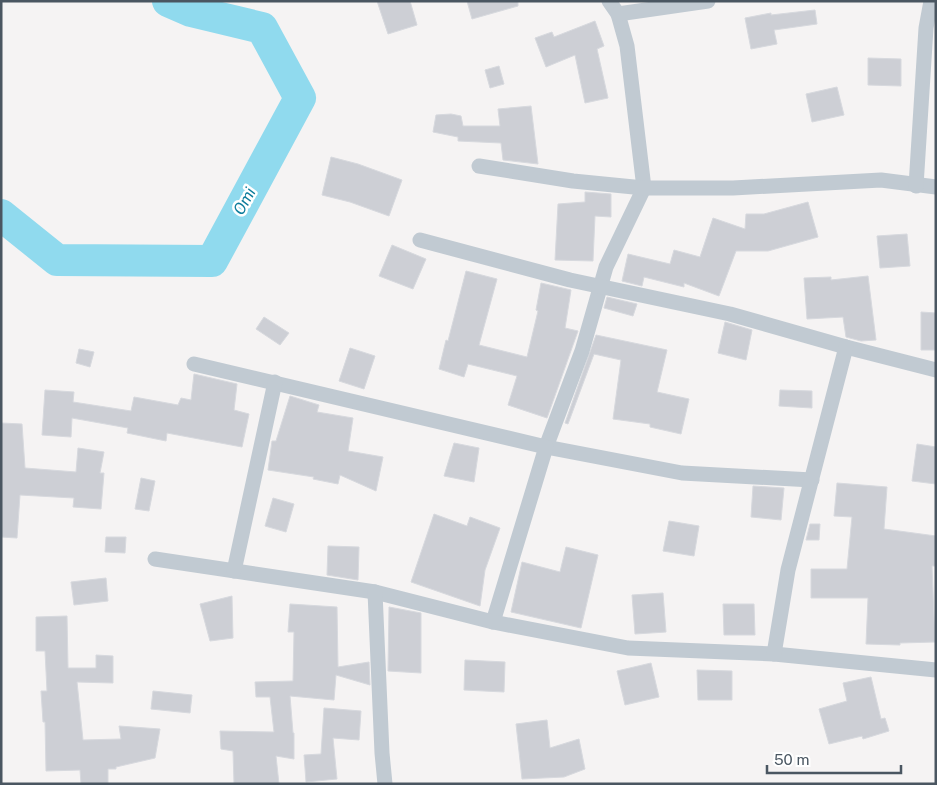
<svg xmlns="http://www.w3.org/2000/svg" width="937" height="785" viewBox="0 0 937 785" font-family="'Public Sans',sans-serif">
<rect width="100%" height="100%" fill="#f5f3f3"/>
<g fill="none" stroke-linecap="round" stroke-linejoin="round">
<!-- river -->
<polyline stroke="#90daee" stroke-width="32" points="1,215 57,260 212,261 300,98 262,28 191,11 168,1"/>
</g>
<!-- building -->
<g fill="#cdcfd5" stroke="#d7d9de">
<polygon points="377,1 410,1 417,25 388,34"/>
<polygon points="467,1 518,1 518,6 472,19"/>
<polygon points="815,10 817,24 774,30 777,44 751,49 745,18 771,13 771,15"/>
<polygon points="595,21 604,46 597,49 608,98 585,103 575,55 546,67 535,38 552,32 554,37"/>
<polygon points="868,58 901,59 901,86 868,85"/>
<polygon points="499,66 504,84 490,88 485,70"/>
<polygon points="837,87 844,115 812,122 806,94"/>
<polygon points="531,106 538,164 503,160 501,143 458,141 458,137 433,132 436,115 451,114 461,116 463,126 500,126 498,109"/>
<polygon points="331,157 358,164 402,180 389,216 350,202 322,195"/>
<polygon points="585,192 611,194 611,217 595,216 593,261 555,260 558,204 585,202"/>
<polygon points="808,202 818,237 768,251 736,251 719,296 684,283 684,287 644,277 642,286 622,281 628,254 670,264 674,250 700,257 713,218 745,229 746,214 764,214"/>
<polygon points="907,234 910,266 880,268 877,236"/>
<polygon points="392,245 426,259 413,289 379,276"/>
<polygon points="466,271 497,279 479,345 527,357 538,311 536,310 541,283 571,290 565,328 578,331 547,418 508,405 517,376 468,364 464,377 439,369 446,340 448,341"/>
<polygon points="868,276 876,340 861,341 846,337 843,317 807,319 804,278 831,277 831,280"/>
<polygon points="607,297 637,304 633,316 604,308"/>
<polygon points="921,312 936,313 936,350 921,350"/>
<polygon points="264,317 289,333 280,345 256,329"/>
<polygon points="725,322 752,330 746,360 718,353"/>
<polygon points="596,335 667,350 657,392 689,399 681,434 650,427 650,424 613,419 621,360 594,354 568,424 565,423"/>
<polygon points="350,348 375,356 364,389 339,381"/>
<polygon points="79,349 94,352 90,367 76,363"/>
<polygon points="194,374 237,384 234,410 249,414 242,447 167,433 166,441 127,433 128,428 72,418 71,437 42,435 45,390 74,392 73,402 131,411 134,397 178,405 181,398 191,400"/>
<polygon points="780,390 812,391 812,408 779,406"/>
<polygon points="290,396 319,405 317,412 353,418 348,451 383,457 376,491 340,475 338,484 313,479 314,477 268,470 272,441 276,441"/>
<polygon points="1,423 22,424 25,468 76,472 78,448 104,452 100,473 104,473 101,509 73,507 74,498 20,495 17,538 1,537"/>
<polygon points="454,443 479,448 474,482 444,476"/>
<polygon points="917,444 936,447 936,484 912,481"/>
<polygon points="141,478 155,481 149,511 135,509"/>
<polygon points="837,483 887,487 884,529 936,536 936,566 932,566 935,642 900,643 900,645 866,644 868,598 811,598 811,569 847,569 852,517 834,516"/>
<polygon points="753,486 784,488 781,520 751,517"/>
<polygon points="273,498 294,504 286,532 265,526"/>
<polygon points="434,514 467,526 470,517 500,528 485,570 480,606 411,582"/>
<polygon points="669,521 699,526 694,556 663,551"/>
<polygon points="810,524 820,524 819,540 806,540"/>
<polygon points="106,537 126,537 125,553 105,552"/>
<polygon points="328,546 359,547 358,580 327,575"/>
<polygon points="566,547 598,555 581,628 511,612 522,562 560,572"/>
<polygon points="106,578 108,601 74,605 71,582"/>
<polygon points="663,593 666,632 635,634 632,595"/>
<polygon points="232,596 233,638 210,641 200,604"/>
<polygon points="290,604 337,607 338,667 369,662 370,685 336,675 334,700 290,696 293,733 294,733 294,759 276,756 279,784 234,784 233,751 221,749 220,731 274,732 270,697 256,697 255,682 293,681 294,632 288,632"/>
<polygon points="723,604 754,604 755,635 724,635"/>
<polygon points="389,607 421,613 421,673 388,671"/>
<polygon points="67,616 68,668 96,668 96,655 113,656 113,683 77,682 83,740 121,739 119,726 160,729 155,758 116,767 116,769 108,769 108,784 81,784 80,770 46,771 45,722 43,722 41,691 47,691 45,651 36,651 36,617"/>
<polygon points="465,660 505,662 504,692 464,690"/>
<polygon points="651,663 659,697 625,705 617,671"/>
<polygon points="697,670 732,671 732,700 698,700"/>
<polygon points="871,677 881,719 885,718 889,731 863,739 862,736 829,744 819,709 847,701 843,683"/>
<polygon points="153,691 192,695 190,713 151,709"/>
<polygon points="324,708 361,711 359,740 333,738 337,779 306,782 304,755 321,754"/>
<polygon points="547,720 550,748 579,739 585,769 564,777 522,779 516,724"/>
</g>
<g fill="none" stroke-linecap="round" stroke-linejoin="round">
<!-- street -->
<g stroke="#c1cad2" stroke-width="15">
<polyline points="609,1 618,14 627,46 644,188 606,267 582,351 546,447 682,473 812,480"/>
<polyline points="618,14 708,1"/>
<polyline points="479,166 573,181 644,188 733,188 881,180 936,187"/>
<polyline points="916,186 926,28 931,1"/>
<polyline points="420,240 570,280 730,314 846,347 936,370"/>
<polyline points="194,364 546,447 493,622"/>
<polyline points="155,559 375,592 493,622 628,648 774,654 936,670"/>
<polyline points="234,571 275,382"/>
<polyline points="375,592 382,753 385,784"/>
<polyline points="774,654 788,570 846,347"/>
</g>
</g>
<g text-anchor="middle" stroke-width="5" stroke-linejoin="round" paint-order="stroke">
<!-- water labels -->
<g font-size="16" font-style="italic" fill="#0c7c9b" stroke="#fff">
<text transform="translate(244 201) rotate(-61)" y="6">Omi</text>
</g>
</g>
<!-- border -->
<rect width="937" height="785" fill="none" stroke="#4a5661" stroke-width="5"/>
<!-- scale -->
<path d="M767 765v8h134v-8" fill="none" stroke="#4a5661" stroke-width="2.5"/>
<text x="774" y="765" font-size="15" fill="#4a5661" stroke="#ffffff" stroke-width="4" paint-order="stroke">50 m</text>
</svg>
